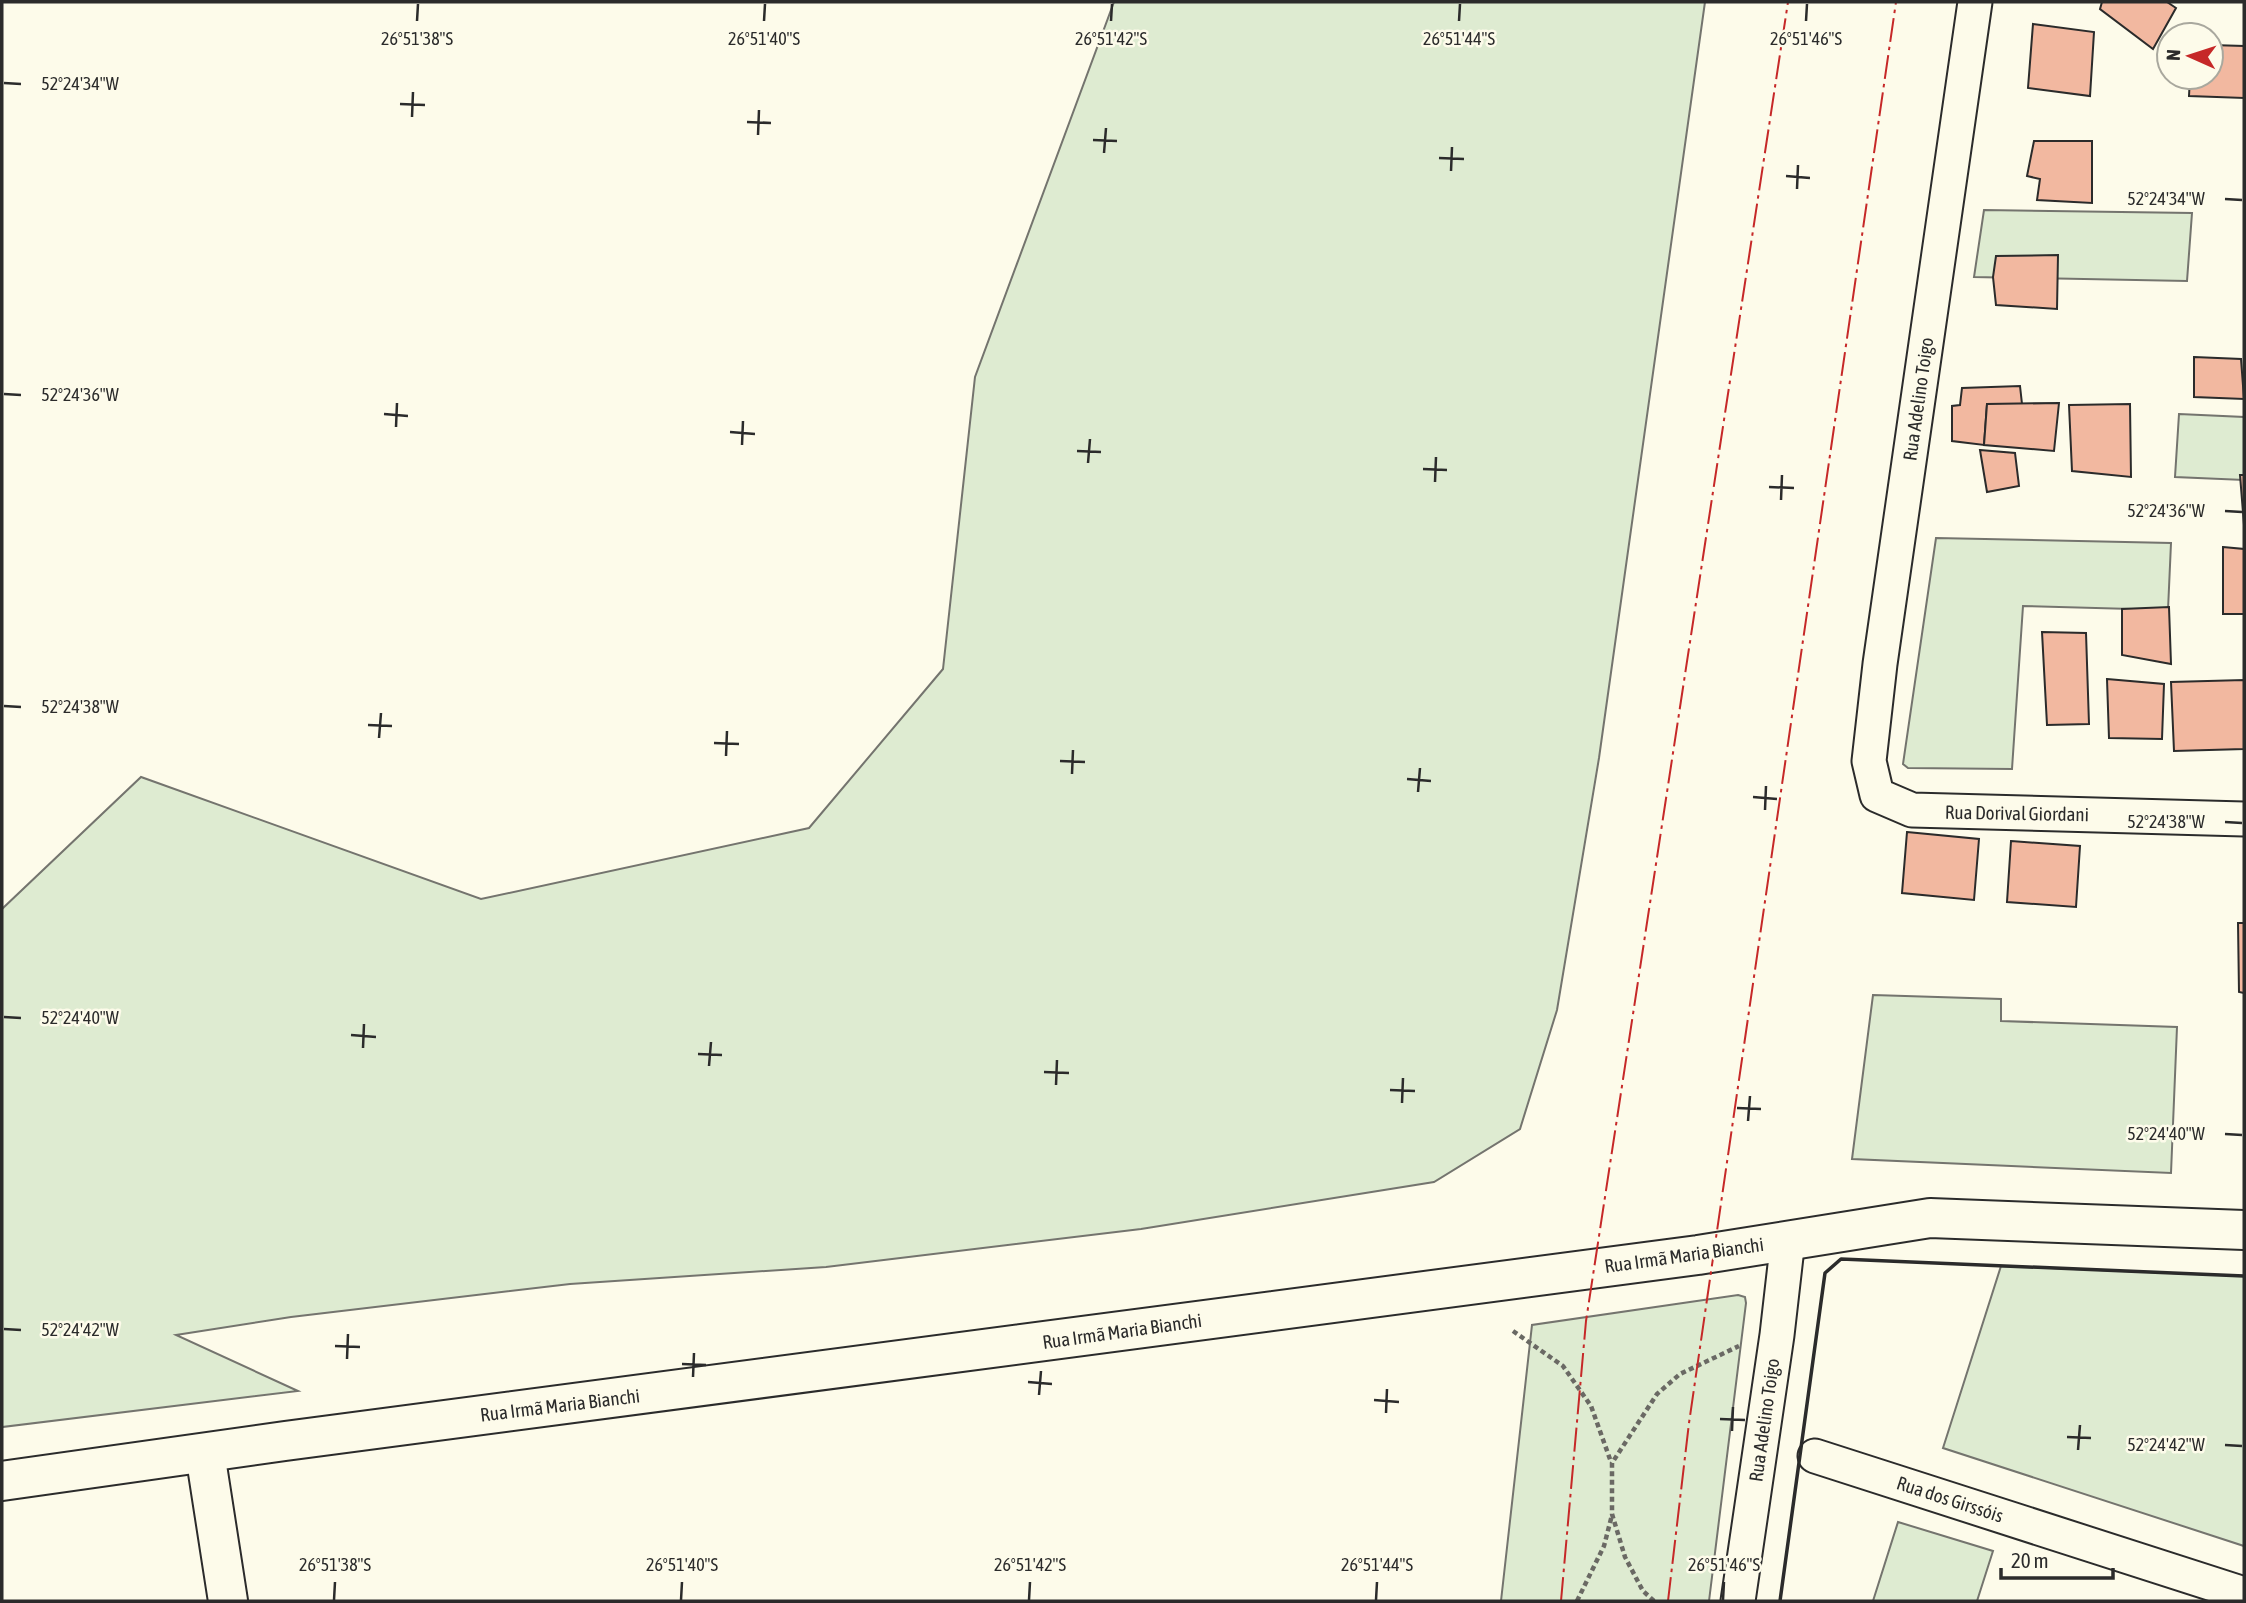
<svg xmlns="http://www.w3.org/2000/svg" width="2246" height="1603" viewBox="0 0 2246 1603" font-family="'Asap Condensed',sans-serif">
<rect width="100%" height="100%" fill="#fdfbea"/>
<!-- green -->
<g fill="#deebd1" stroke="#74746e" stroke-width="2">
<polygon points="1114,2 1705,2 1599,758 1557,1010 1520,1129 1434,1182 1141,1229 826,1267 570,1284 291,1317 176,1335 298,1391 2,1427 2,909 141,777 481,899 809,828 943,669 975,377"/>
<polygon points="1984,210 2192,213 2187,281 1974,277"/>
<polygon points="2179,414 2244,417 2244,480 2175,477"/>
<polygon points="1936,538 2171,543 2168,610 2023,606 2012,769 1908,768 1903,764"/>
<polygon points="1873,995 2001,999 2001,1021 2177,1027 2171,1173 1852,1159"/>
<polygon points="2001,1266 2244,1276 2244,1546 1943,1448"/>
<polygon points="1738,1295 1745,1297 1746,1303 1709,1601 1501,1601 1532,1325"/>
<polygon points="1898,1522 1993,1551 1977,1601 1873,1601"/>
</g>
<!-- building -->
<g fill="#f2b8a0" stroke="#2b2b2b" stroke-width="2">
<polygon points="2102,2 2167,2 2176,8 2153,49 2100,9"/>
<polygon points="2033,24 2094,32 2090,96 2028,88"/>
<polygon points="2211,45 2244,46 2244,98 2189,96 2190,77 2211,77"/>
<polygon points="2034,141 2092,141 2092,203 2037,200 2040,179 2027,176"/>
<polygon points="2058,255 2057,309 1996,305 1993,277 1996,256"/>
<polygon points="2194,357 2241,359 2244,399 2194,397"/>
<polygon points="2020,386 2022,404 1987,404 1984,445 1952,441 1952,406 1960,405 1962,388"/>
<polygon points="2059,403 2054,451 1984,445 1987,404"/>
<polygon points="2130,404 2131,477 2072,471 2069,405"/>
<polygon points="1980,450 2015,453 2019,486 1987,492"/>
<polygon points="2240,475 2244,475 2244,525"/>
<polygon points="2223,547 2244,549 2244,614 2223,614"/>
<polygon points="2169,607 2171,664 2122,655 2122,609"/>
<polygon points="2042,632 2086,633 2089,724 2047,725"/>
<polygon points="2107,679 2164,684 2162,739 2109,738"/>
<polygon points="2244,680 2244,749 2174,751 2171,682"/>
<polygon points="1907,832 1979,839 1974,900 1902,893"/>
<polygon points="2011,841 2080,846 2076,907 2007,902"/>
<polygon points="2238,923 2244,923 2244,993 2239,992"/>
</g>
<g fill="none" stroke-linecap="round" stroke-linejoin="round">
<defs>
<g id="minor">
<polyline points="1975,2 1880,664 1869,761 1877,795 1912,810 2244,819"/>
<polyline points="1815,1456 2244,1594"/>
<polyline points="1738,1601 1777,1335 1788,1239"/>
</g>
<g id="tertiary">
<polyline points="205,1453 228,1601"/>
<polyline points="2,1481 285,1441 1698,1255 1930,1218 2244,1230"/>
</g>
</defs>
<!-- minor casing -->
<use href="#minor" stroke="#2b2b2b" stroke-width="37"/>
<!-- tertiary casing -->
<use href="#tertiary" stroke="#2b2b2b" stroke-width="42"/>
<!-- path -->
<g stroke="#6a6964" stroke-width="4.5" stroke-dasharray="5 3.5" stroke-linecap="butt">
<polyline points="1513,1331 1563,1366 1591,1406 1611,1462"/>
<polyline points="1577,1601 1604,1546 1612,1515"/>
<polyline points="1654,1601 1643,1591 1625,1557 1612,1514 1612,1463 1657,1394 1680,1374 1739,1346"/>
</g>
<!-- minor -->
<use href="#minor" stroke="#fdfbea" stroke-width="33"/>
<!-- tertiary -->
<use href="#tertiary" stroke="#fdfbea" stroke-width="38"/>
<!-- wall -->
<polyline stroke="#2b2b2b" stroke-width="3.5" points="1780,1601 1825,1273 1841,1259 2244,1276"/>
<!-- power -->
<g stroke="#c62828" stroke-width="2" stroke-dasharray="24 5 3.5 5" stroke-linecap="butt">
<polyline points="1561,1601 1586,1321 1788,2"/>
<polyline points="1668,1601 1689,1423 1896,2"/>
</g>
</g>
<!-- ticks -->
<path fill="none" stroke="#2b2b2b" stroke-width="2.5" d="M 417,21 L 418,4M 764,21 L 765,4M 1111,21 L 1112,4M 1459,21 L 1460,4M 1806,21 L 1807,4M 4,83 L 21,84M 400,104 L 425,105M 412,117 L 413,92M 747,122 L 771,123M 758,135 L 759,110M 1093,140 L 1117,141M 1104,153 L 1106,128M 1439,158 L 1464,159M 1451,171 L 1452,147M 1786,176 L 1810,178M 1797,189 L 1798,165M 2225,199 L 2242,200M 4,394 L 21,395M 384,414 L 408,416M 396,427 L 397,403M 730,432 L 755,434M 742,445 L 743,421M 1077,451 L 1101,452M 1088,463 L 1090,439M 1423,469 L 1447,470M 1435,482 L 1436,457M 1769,487 L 1794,488M 1781,500 L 1782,475M 2225,511 L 2242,512M 4,706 L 21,707M 368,725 L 392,726M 379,738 L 381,713M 714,743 L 739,744M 726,756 L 727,731M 1060,761 L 1085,762M 1072,774 L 1073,750M 1407,779 L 1431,781M 1418,792 L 1420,768M 1753,797 L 1777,799M 1765,810 L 1766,786M 2225,822 L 2242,823M 4,1017 L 21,1018M 351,1035 L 376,1037M 363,1048 L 364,1024M 698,1054 L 722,1055M 709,1066 L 711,1042M 1044,1072 L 1069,1073M 1056,1085 L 1057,1060M 1390,1090 L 1415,1091M 1402,1103 L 1403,1078M 1737,1108 L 1761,1109M 1748,1121 L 1750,1096M 2225,1134 L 2242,1135M 4,1329 L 21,1330M 335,1346 L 360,1347M 347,1359 L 348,1334M 682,1364 L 706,1365M 693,1377 L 694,1353M 1028,1382 L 1052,1384M 1039,1395 L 1041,1371M 1374,1400 L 1399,1402M 1386,1413 L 1387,1389M 1720,1419 L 1745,1420M 1732,1431 L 1733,1407M 2067,1437 L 2091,1438M 2225,1445 L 2242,1446M 2078,1450 L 2080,1425M 334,1600 L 335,1582M 681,1600 L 682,1582M 1029,1600 L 1030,1582M 1376,1600 L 1377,1582M 1723,1600 L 1724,1582"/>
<g text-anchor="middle" stroke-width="5" stroke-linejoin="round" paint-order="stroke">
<!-- street labels -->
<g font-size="19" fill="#2b2b2b" stroke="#fdfbea">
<text transform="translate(1918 399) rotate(-82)" y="7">Rua Adelino Toigo</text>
<text transform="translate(2017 813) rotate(1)" y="7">Rua Dorival Giordani</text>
<text transform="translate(1684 1255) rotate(-8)" y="7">Rua Irmã Maria Bianchi</text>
<text transform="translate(1122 1331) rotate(-8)" y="7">Rua Irmã Maria Bianchi</text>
<text transform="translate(560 1405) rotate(-7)" y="7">Rua Irmã Maria Bianchi</text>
<text transform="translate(1764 1420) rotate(-82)" y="7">Rua Adelino Toigo</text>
<text transform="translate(1950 1499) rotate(18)" y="7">Rua dos Girssóis</text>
</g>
</g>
<g font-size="18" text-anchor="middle" fill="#2b2b2b" stroke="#fdfbea" stroke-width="5" stroke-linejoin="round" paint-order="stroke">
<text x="417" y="45">26°51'38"S</text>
<text x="764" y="45">26°51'40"S</text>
<text x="1111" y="45">26°51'42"S</text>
<text x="1459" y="45">26°51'44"S</text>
<text x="1806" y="45">26°51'46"S</text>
<text x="80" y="90">52°24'34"W</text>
<text x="2166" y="205">52°24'34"W</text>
<text x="80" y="401">52°24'36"W</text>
<text x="2166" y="517">52°24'36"W</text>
<text x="80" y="713">52°24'38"W</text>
<text x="2166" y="828">52°24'38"W</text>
<text x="80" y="1024">52°24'40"W</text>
<text x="2166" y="1140">52°24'40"W</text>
<text x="80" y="1336">52°24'42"W</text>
<text x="2166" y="1451">52°24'42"W</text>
<text x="335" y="1571">26°51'38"S</text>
<text x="682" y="1571">26°51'40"S</text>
<text x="1030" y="1571">26°51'42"S</text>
<text x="1377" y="1571">26°51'44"S</text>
<text x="1724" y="1571">26°51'46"S</text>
</g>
<!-- border -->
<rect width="2246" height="1603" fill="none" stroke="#2b2b2b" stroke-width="7"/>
<!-- north arrow -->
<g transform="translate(2190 56) rotate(273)"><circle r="33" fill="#fdfbea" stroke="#a9a89e" stroke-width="2"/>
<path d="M0-5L12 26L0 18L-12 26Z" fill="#c62828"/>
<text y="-10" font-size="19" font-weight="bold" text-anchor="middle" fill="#2b2b2b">N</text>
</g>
<!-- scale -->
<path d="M2001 1568v10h112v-10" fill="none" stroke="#2b2b2b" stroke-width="3.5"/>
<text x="2011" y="1568" font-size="21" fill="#2b2b2b" stroke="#fdfbea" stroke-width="5" paint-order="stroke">20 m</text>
</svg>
